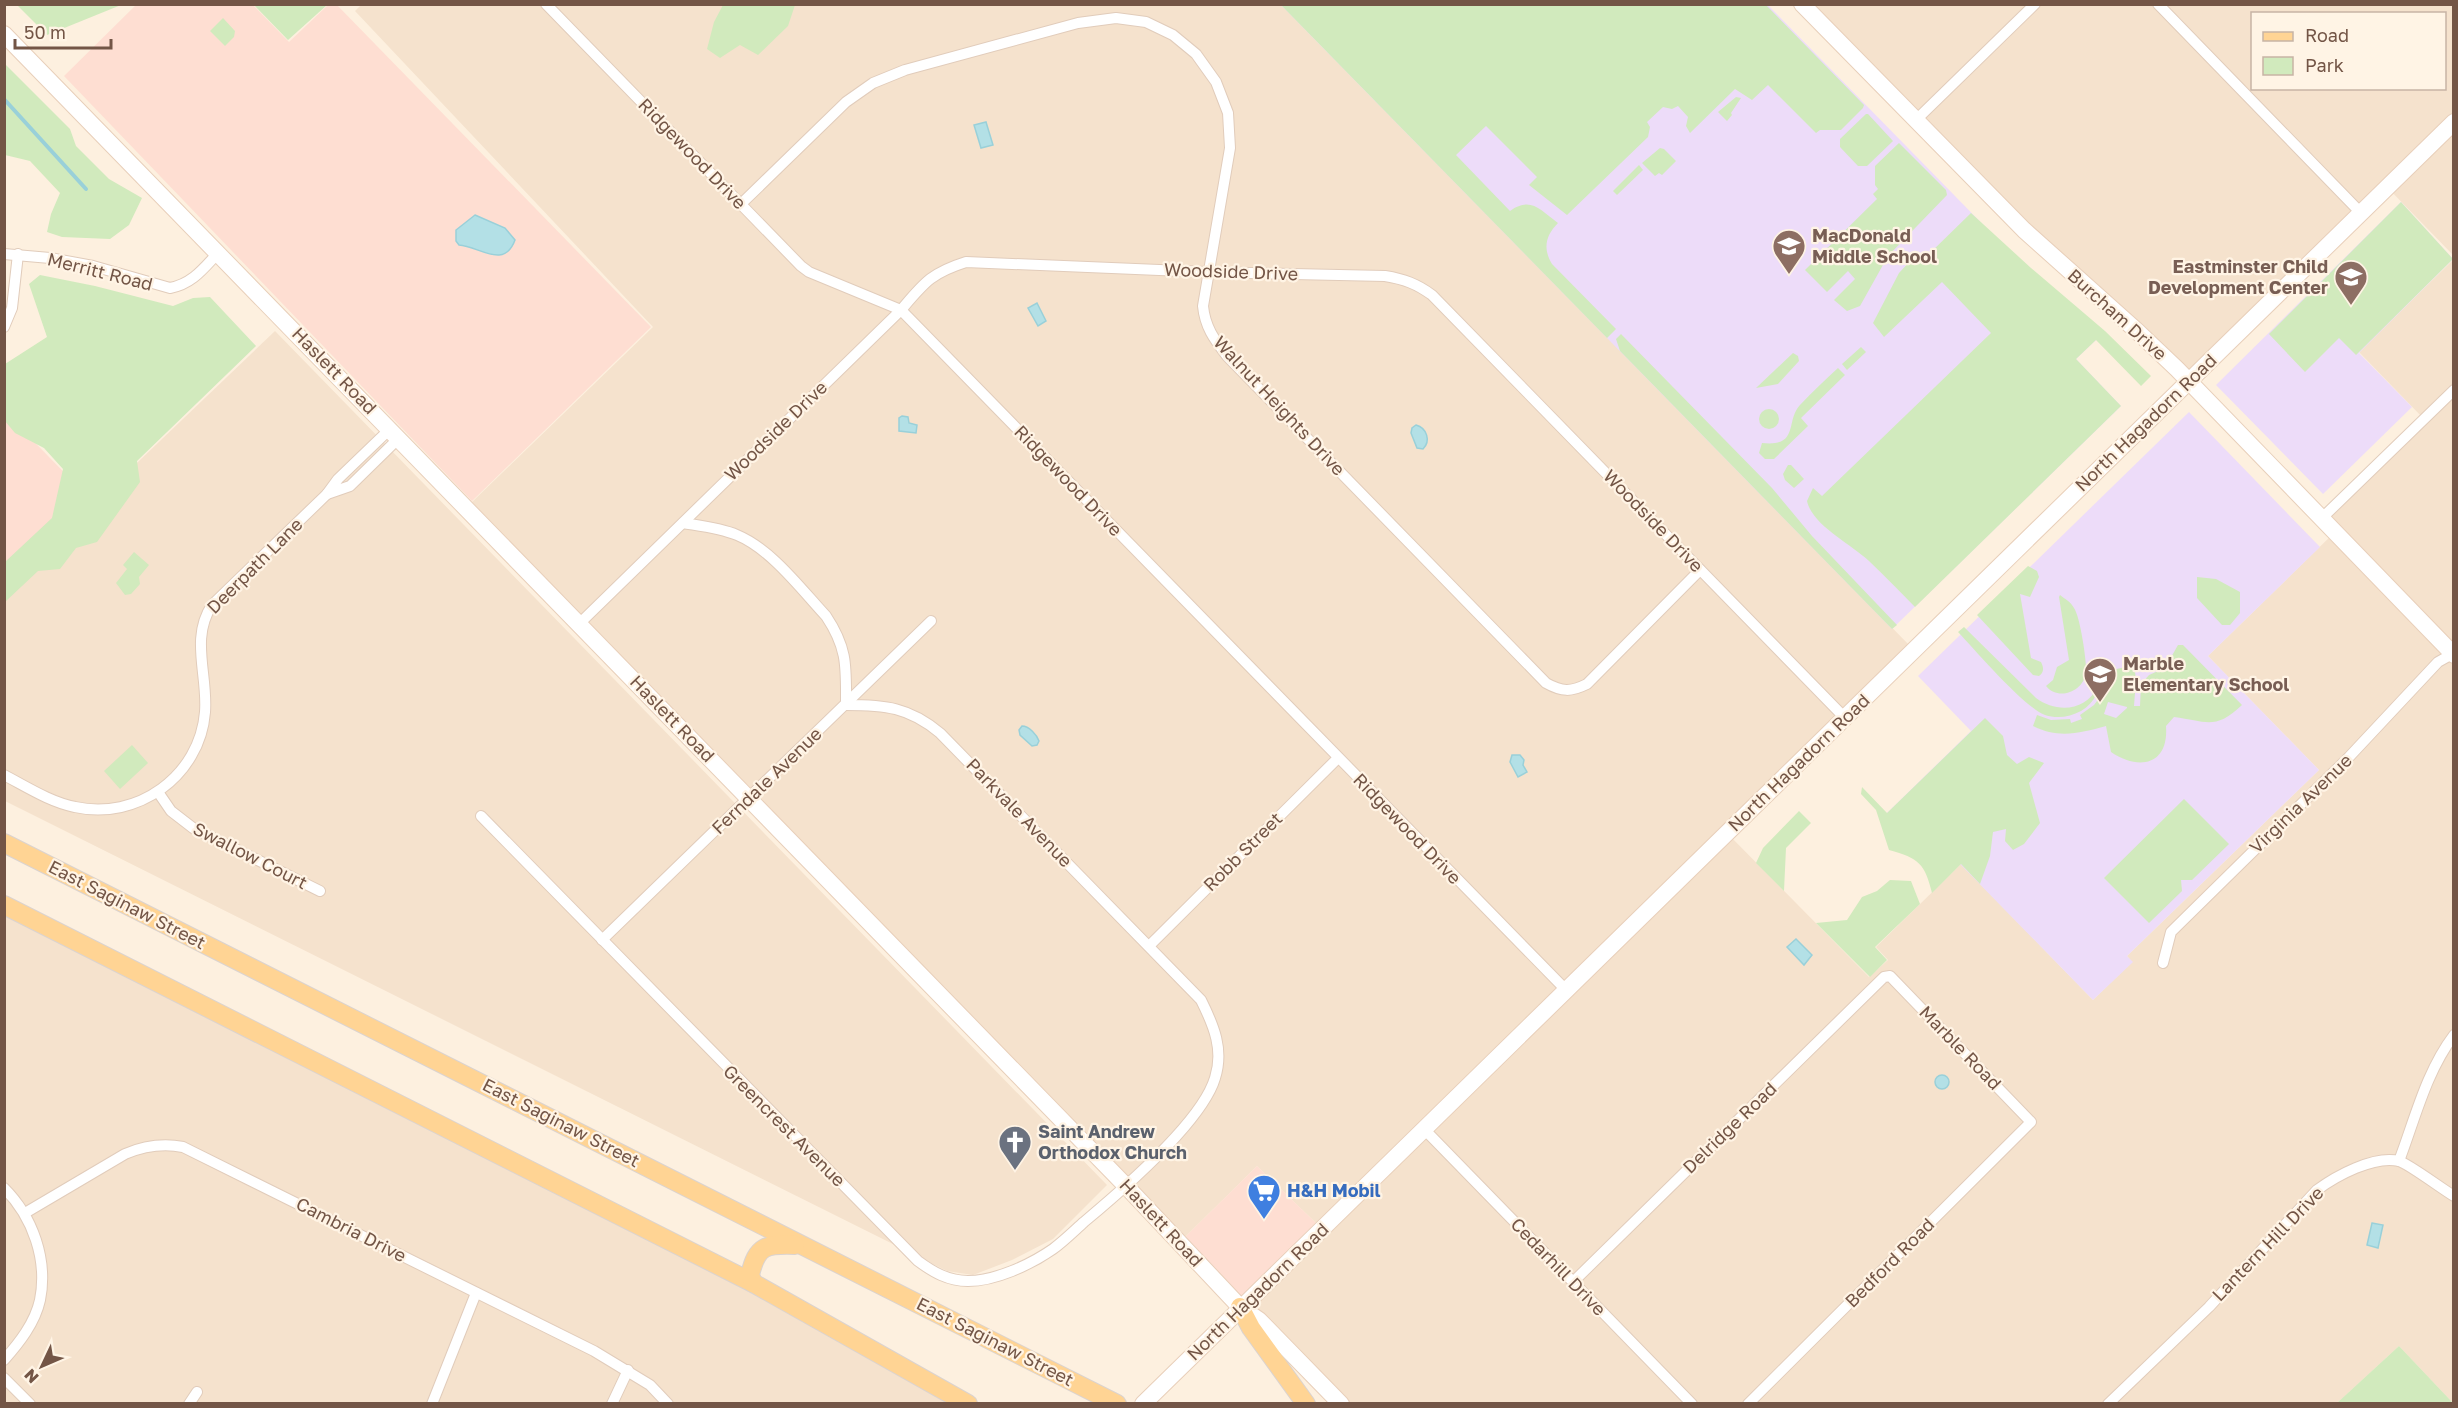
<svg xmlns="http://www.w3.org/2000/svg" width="2458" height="1408" viewBox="0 0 2458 1408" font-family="'Golos Text',sans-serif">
<rect width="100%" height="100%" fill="#fdf0df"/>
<!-- residential -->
<g fill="#f5e2cd" fill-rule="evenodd">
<polygon points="362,4 1281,5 1913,649 1726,832 1869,977 1888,960 1876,947 1961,864 2093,1000 2132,962 2127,956 2319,770 2208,656 2336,531 2322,516 2423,418 2359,352 2453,260 2453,1403 2399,1346 2337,1403 1344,1403 1248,1305 1320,1227 1257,1166 1183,1239 472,502 653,327 355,11"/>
<path d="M 1808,5 L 2453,5 L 2453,114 L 2187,375 L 2076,275 ZM 2252,14 L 2444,14 L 2444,88 L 2252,88 Z"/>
<polygon points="2453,125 2453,255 2388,188"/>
<polygon points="275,331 1107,1185 1053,1239 1012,1260 973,1275 947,1271 5,801 5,589"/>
<polygon points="4,905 969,1403 5,1403"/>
</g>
<!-- commercial -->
<g fill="#feded2">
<polygon points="136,5 253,5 289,42 328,5 337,5 651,327 472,501 64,76"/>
<polygon points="5,412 92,501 5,585"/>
<polygon points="1257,1166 1320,1227 1244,1301 1183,1239"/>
</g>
<!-- education -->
<g fill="#eddcf9">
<polygon points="1281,5 1768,5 2096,340 2076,359 2121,406 1892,629"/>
<polygon points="2401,202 2453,259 2359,353 2412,407 2323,494 2216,385"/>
<polygon points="2189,412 2320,547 2208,656 2319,770 2127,956 2133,962 2093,1000 1961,865 1887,813 1971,731 1918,676"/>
</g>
<!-- green -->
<g fill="#d1eabd" fill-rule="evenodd">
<polygon points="17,5 121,5 47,35"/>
<polygon points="254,5 327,5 288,40"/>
<polygon points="723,5 723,4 795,5 788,26 758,55 740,45 720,58 707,49 714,22"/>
<path d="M 1281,5 L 1766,5 L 1864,105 L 1863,108 L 1841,130 L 1820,130 L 1816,133 L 1768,85 L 1752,100 L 1735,89 L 1690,133 L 1686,126 L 1688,117 L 1678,106 L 1672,109 L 1663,107 L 1647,122 L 1650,127 L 1648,137 L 1567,215 L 1529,185 L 1537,177 L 1486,126 L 1456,155 L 1510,211 C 1531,196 1540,210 1558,223 C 1545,236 1543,249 1552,264 L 1616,329 L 1607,338 Z"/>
<polygon points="223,18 235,31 234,37 225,46 210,31"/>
<polygon points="4,63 70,129 76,146 109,179 142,198 129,225 110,239 62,237 47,232 51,214 60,193 30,161 5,155"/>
<polygon points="1736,97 1741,98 1731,113 1732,115 1727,121 1718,112"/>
<polygon points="1866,114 1868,114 1893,141 1867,166 1858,166 1840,147 1840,139"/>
<polygon points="1899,143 1946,190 1947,195 1888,256 1860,306 1847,311 1834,300 1855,279 1848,271 1827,292 1805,270 1877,199 1873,194 1878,189 1875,185 1875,166"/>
<polygon points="1660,148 1664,149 1676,161 1662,175 1659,173 1655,176 1642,163"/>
<polygon points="1639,165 1643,170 1617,195 1613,191"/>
<polygon points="2401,202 2453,259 2356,355 2339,338 2305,372 2269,334"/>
<path d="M 1971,213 L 2031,268 L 2105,331 L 2151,376 L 2141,386 L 2096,340 L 2076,359 L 2121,406 L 1915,607 C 1900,592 1885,576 1869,561 C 1851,544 1812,525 1807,501 L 1813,488 L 1822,496 L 1991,333 L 1942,282 L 1884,337 L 1873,323 L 1899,273 L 1912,259 L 1929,254 Z"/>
<polygon points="40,275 95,286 173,306 193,298 210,297 256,346 137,461 140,482 97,542 76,548 60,569 38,571 5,602 5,562 52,518 63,469 44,448 15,433 5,421 5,364 47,337 29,284"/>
<polygon points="1621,334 1772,488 1812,536 1897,625 1892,629 1620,351 1616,339"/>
<polygon points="1861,347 1866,352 1847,370 1842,364"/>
<polygon points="1793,353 1798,356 1799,361 1778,384 1756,388"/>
<path d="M 1838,368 L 1845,375 L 1801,418 L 1808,426 L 1774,459 L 1765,459 L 1759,453 L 1762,443 C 1800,447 1785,421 1800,405 C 1812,392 1825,380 1838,368 Z"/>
<circle cx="1769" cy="419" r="10"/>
<polygon points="1788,465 1791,465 1804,479 1794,488 1785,480 1783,474"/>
<polygon points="134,552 149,565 139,577 140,584 131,594 125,595 116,583 127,569 123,565"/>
<path d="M 2028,566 L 2037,571 L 2039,577 L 2030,597 L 2020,594 L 2031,658 L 2041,662 C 2044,668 2044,672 2039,676 L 2033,675 L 1977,615 Z"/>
<polygon points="2197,577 2216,579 2240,592 2240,613 2230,625 2222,625 2197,598"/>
<path d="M 2060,595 C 2065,599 2071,602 2074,608 C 2080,616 2087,662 2086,673 C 2083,692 2058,701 2046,686 L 2053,680 L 2057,667 L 2069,660 L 2059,597 Z"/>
<path d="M 1964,627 L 2036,698 C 2056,713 2086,712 2098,686 C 2100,682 2100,676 2102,673 C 2101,688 2095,703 2081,711 C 2070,717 2057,719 2045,715 C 2024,707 1976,651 1958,632 Z"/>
<path d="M 2178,645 L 2183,645 L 2242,705 C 2215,731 2206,721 2174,717 L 2166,726 C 2169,765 2139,771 2111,752 L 2106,726 C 2080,733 2059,739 2033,726 L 2037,715 L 2051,720 L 2070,719 L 2071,723 L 2082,719 L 2080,715 L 2094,705 L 2100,697 L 2108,671 L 2134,665 L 2136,679 L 2134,706 L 2140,706 L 2141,684 L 2149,675 L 2165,668 ZM 2108,702 L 2127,707 L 2127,708 L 2116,718 L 2104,714 Z"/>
<path d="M 1985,718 L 2003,736 L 2007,755 L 2017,764 L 2029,757 L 2044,763 L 2029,783 L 2040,823 L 2024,844 L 2013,850 L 2005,841 L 2006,829 L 1993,832 L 1990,856 L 1980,884 L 1961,864 L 1932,893 C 1925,864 1919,858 1889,850 L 1876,810 L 1861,794 L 1862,787 L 1887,813 Z"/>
<polygon points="132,745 148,763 120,789 104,771"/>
<polygon points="2184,799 2229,844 2192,880 2181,880 2182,891 2149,923 2104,878"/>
<polygon points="1799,811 1811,823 1786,848 1784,891 1756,863 1763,848"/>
<polygon points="1890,880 1911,881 1920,904 1875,947 1887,960 1870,977 1816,923 1847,920 1862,897 1877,891"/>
<polygon points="2399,1346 2453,1403 2337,1403"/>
</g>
<!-- water -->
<g fill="#b3e0e6" stroke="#99d0d9" stroke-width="1.5">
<polygon points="986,122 993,145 981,148 974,125"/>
<path d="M 475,215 L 505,228 L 515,240 C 504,270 479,246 459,245 L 456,241 L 456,230 Z"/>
<polygon points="1037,303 1046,321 1038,326 1028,308"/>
<polygon points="902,416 908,417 909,423 917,425 916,433 899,431 899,418"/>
<path d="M 1416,425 C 1427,428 1431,441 1423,449 L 1417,448 L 1411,433 L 1412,428 Z"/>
<path d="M 1022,726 C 1029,726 1037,735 1039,741 L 1037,745 L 1032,746 L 1020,735 L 1019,730 Z"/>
<polygon points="1512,755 1520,755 1524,760 1523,765 1527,772 1518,777 1510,762"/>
<polygon points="1796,939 1812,955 1804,965 1787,947"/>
<circle cx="1942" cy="1082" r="7"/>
<polygon points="2372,1223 2383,1225 2378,1248 2367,1245"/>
</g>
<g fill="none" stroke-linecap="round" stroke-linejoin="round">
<!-- stream -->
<polyline stroke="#99d0d9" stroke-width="4" points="4,99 86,189"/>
<defs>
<g id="street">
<polyline points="546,4 801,266 809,272 901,310 1567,991"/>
<polyline points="2158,4 2361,213"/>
<polyline points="1916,120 2035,4"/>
<path d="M 741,204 L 846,102 L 873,83 L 905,70 L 1078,23 L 1116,18 L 1146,22 L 1173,35 L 1196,54 L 1216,82 L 1228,113 L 1230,148 L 1203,306 C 1205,327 1214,339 1227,356 L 1546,683 C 1562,692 1571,692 1587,684 L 1700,570"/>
<path d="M 4,254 L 50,258 L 93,266 L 170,288 C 192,284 203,269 218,253"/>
<polyline points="4,327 12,308 18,254"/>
<polyline points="327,494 350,486 399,438"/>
<polyline points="2321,519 2454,390"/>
<path d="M 580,623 L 901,310 C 924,283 931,273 966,262 L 1207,272 L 1385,276 C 1404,279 1417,284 1432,295 L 1845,718"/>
<path d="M 4,775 C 27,787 50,802 75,807 C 137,821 200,776 205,712 C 208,675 190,638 212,605 L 327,494 L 338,479 L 390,429"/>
<polyline points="158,792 171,811 193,828 320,891"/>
<path d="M 481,816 L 918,1261 C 933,1272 948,1281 968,1281 C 995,1281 1030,1265 1053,1249 C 1064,1241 1074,1231 1084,1222 C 1120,1192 1202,1122 1215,1078 C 1224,1050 1214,1026 1201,1000 L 940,733 C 909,707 885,705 846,705 C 846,667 848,649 826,616 C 801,589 771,549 737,535 C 720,528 701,526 683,523"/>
<polyline points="602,940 931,621"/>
<polyline points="1149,946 1338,758"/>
<polyline points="2163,963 2171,932 2349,757 2438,662 2454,653"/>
<polyline points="1425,1130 1692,1404"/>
<path d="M 2399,1161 C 2415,1119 2426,1072 2454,1035"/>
<path d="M 4,1188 C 33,1217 48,1260 40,1300 C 35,1323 19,1343 4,1360"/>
<path d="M 25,1213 L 125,1154 C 144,1146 162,1143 183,1147 L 594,1351 L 650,1385 L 668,1404"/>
<polyline points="1573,1282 1884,977 1890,976 2031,1122 1748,1404"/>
<polyline points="4,1378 30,1404"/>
<polyline points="189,1404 197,1392"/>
<polyline points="432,1404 476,1293"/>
<polyline points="612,1404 628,1370"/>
<path d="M 2108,1404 L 2209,1307 L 2317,1190 C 2336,1176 2374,1155 2399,1161 C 2409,1164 2442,1189 2454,1196"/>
</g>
<g id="secondary">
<polyline points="1802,4 2024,230 2138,332 2177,369 2454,655"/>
<polyline points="4,34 1126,1186 1240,1307 1259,1320 1341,1404"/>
<polyline points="1143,1404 2454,122"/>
</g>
<g id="primary">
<polyline points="4,843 1117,1404"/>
<polyline points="4,905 753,1283 968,1404"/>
<path d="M 753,1283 L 750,1275 C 757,1245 766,1244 795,1245"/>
<polyline points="1240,1307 1251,1328 1306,1404"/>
</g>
</defs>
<!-- street casing -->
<use href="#street" stroke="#e1ccbb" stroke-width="12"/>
<!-- secondary casing -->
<use href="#secondary" stroke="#e8cfba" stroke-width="18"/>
<!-- primary casing -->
<use href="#primary" stroke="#dbd3cf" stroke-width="20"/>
<!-- street -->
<use href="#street" stroke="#fff" stroke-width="10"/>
<!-- secondary -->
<use href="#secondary" stroke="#fff" stroke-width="16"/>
<!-- primary -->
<use href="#primary" stroke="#ffd494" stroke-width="18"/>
</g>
<!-- icons -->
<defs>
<symbol id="school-pin" viewBox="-11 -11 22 30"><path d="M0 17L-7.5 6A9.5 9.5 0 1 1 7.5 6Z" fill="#8d6e63" stroke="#fff4e5"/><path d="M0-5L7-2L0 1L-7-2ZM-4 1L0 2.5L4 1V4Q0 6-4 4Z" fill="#fff"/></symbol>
<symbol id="church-pin" viewBox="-11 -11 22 30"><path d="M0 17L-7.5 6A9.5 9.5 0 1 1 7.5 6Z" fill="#6b7280" stroke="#fff4e5"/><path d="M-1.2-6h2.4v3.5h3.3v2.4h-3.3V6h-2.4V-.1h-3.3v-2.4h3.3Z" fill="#fff"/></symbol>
<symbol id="supermarket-pin" viewBox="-11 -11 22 30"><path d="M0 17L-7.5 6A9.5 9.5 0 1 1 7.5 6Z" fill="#3f7fe0" stroke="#fff4e5"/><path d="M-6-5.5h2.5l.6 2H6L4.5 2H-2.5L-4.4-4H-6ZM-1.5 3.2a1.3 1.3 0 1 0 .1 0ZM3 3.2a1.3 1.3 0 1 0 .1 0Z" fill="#fff"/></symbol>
</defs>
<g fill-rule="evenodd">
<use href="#school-pin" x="1770" y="227" width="38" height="52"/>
<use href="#school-pin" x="2332" y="258" width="38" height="52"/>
<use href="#school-pin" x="2081" y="655" width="38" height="52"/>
<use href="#church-pin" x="996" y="1123" width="38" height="52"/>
<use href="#supermarket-pin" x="1245" y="1172" width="38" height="52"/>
</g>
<g text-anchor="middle" stroke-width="4.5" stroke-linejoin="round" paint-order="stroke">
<!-- street labels -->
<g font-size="18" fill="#735546" stroke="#fff4e5">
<text transform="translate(692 154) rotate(46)" y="6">Ridgewood Drive</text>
<text transform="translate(100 272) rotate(14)" y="6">Merritt Road</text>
<text transform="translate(1231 272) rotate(2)" y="6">Woodside Drive</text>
<text transform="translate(2117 315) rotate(42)" y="6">Burcham Drive</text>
<text transform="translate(334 371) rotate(46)" y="6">Haslett Road</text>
<text transform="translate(1279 406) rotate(47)" y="6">Walnut Heights Drive</text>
<text transform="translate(2146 423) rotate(-44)" y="6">North Hagadorn Road</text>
<text transform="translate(776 431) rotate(-44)" y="6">Woodside Drive</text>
<text transform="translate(1068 481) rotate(46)" y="6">Ridgewood Drive</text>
<text transform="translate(1653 521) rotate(46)" y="6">Woodside Drive</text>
<text transform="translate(255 566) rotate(-45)" y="6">Deerpath Lane</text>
<text transform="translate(672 719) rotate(46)" y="6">Haslett Road</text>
<text transform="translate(1799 763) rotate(-44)" y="6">North Hagadorn Road</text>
<text transform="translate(767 781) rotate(-44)" y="6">Ferndale Avenue</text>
<text transform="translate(2301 804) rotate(-44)" y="6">Virginia Avenue</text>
<text transform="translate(1019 813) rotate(46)" y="6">Parkvale Avenue</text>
<text transform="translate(1407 829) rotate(46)" y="6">Ridgewood Drive</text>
<text transform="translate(1243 852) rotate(-45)" y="6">Robb Street</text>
<text transform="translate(250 856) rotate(27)" y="6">Swallow Court</text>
<text transform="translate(127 905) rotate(27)" y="6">East Saginaw Street</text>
<text transform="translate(1960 1048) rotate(46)" y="6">Marble Road</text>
<text transform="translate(561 1123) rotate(27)" y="6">East Saginaw Street</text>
<text transform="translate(784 1126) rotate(45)" y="6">Greencrest Avenue</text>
<text transform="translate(1730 1128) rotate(-44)" y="6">Delridge Road</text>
<text transform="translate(1161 1223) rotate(47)" y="6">Haslett Road</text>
<text transform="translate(351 1230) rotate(27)" y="6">Cambria Drive</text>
<text transform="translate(2268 1244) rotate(-46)" y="6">Lantern Hill Drive</text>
<text transform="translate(1890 1263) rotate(-45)" y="6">Bedford Road</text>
<text transform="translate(1558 1267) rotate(46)" y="6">Cedarhill Drive</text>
<text transform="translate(1258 1292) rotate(-44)" y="6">North Hagadorn Road</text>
<text transform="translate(995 1342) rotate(27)" y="6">East Saginaw Street</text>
</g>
<!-- education labels -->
<g font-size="18" font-weight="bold" fill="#785e54" stroke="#fff4e5" text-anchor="start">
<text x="1812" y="242">MacDonald<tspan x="1812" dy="21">Middle School</tspan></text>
<text x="2328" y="273" text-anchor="end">Eastminster Child<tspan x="2328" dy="21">Development Center</tspan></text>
<text x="2123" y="670">Marble<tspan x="2123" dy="21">Elementary School</tspan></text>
</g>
<!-- worship labels -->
<g font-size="18" font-weight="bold" fill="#5b616d" stroke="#fff4e5" text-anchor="start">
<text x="1038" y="1138">Saint Andrew<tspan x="1038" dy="21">Orthodox Church</tspan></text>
</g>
<!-- shop labels -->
<g font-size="18" font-weight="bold" fill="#366cbe" stroke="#fff4e5" text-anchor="start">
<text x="1287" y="1197">H&amp;H Mobil</text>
</g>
</g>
<!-- border -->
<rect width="2458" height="1408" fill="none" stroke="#735546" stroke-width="12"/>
<!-- legend -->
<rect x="2251" y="12" width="195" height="78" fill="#fff4e5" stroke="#c7b4a5" stroke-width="1.5"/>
<rect x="2263" y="32" width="30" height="9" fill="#ffd494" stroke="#c7b4a5" stroke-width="1.5"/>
<text x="2305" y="42" font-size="18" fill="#735546">Road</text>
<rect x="2263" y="57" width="30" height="18" fill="#d1eabd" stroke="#c7b4a5" stroke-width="1.5"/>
<text x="2305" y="72" font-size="18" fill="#735546">Park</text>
<!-- north arrow -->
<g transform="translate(42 1366) rotate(226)" stroke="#fff4e5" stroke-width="4.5" paint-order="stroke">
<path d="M0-4.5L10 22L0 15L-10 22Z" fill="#735546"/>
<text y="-9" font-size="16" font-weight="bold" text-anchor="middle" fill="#735546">N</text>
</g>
<!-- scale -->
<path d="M15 39v9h96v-9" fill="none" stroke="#735546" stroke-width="3"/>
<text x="24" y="39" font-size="18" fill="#735546" stroke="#fff4e5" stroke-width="4.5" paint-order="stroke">50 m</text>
</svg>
